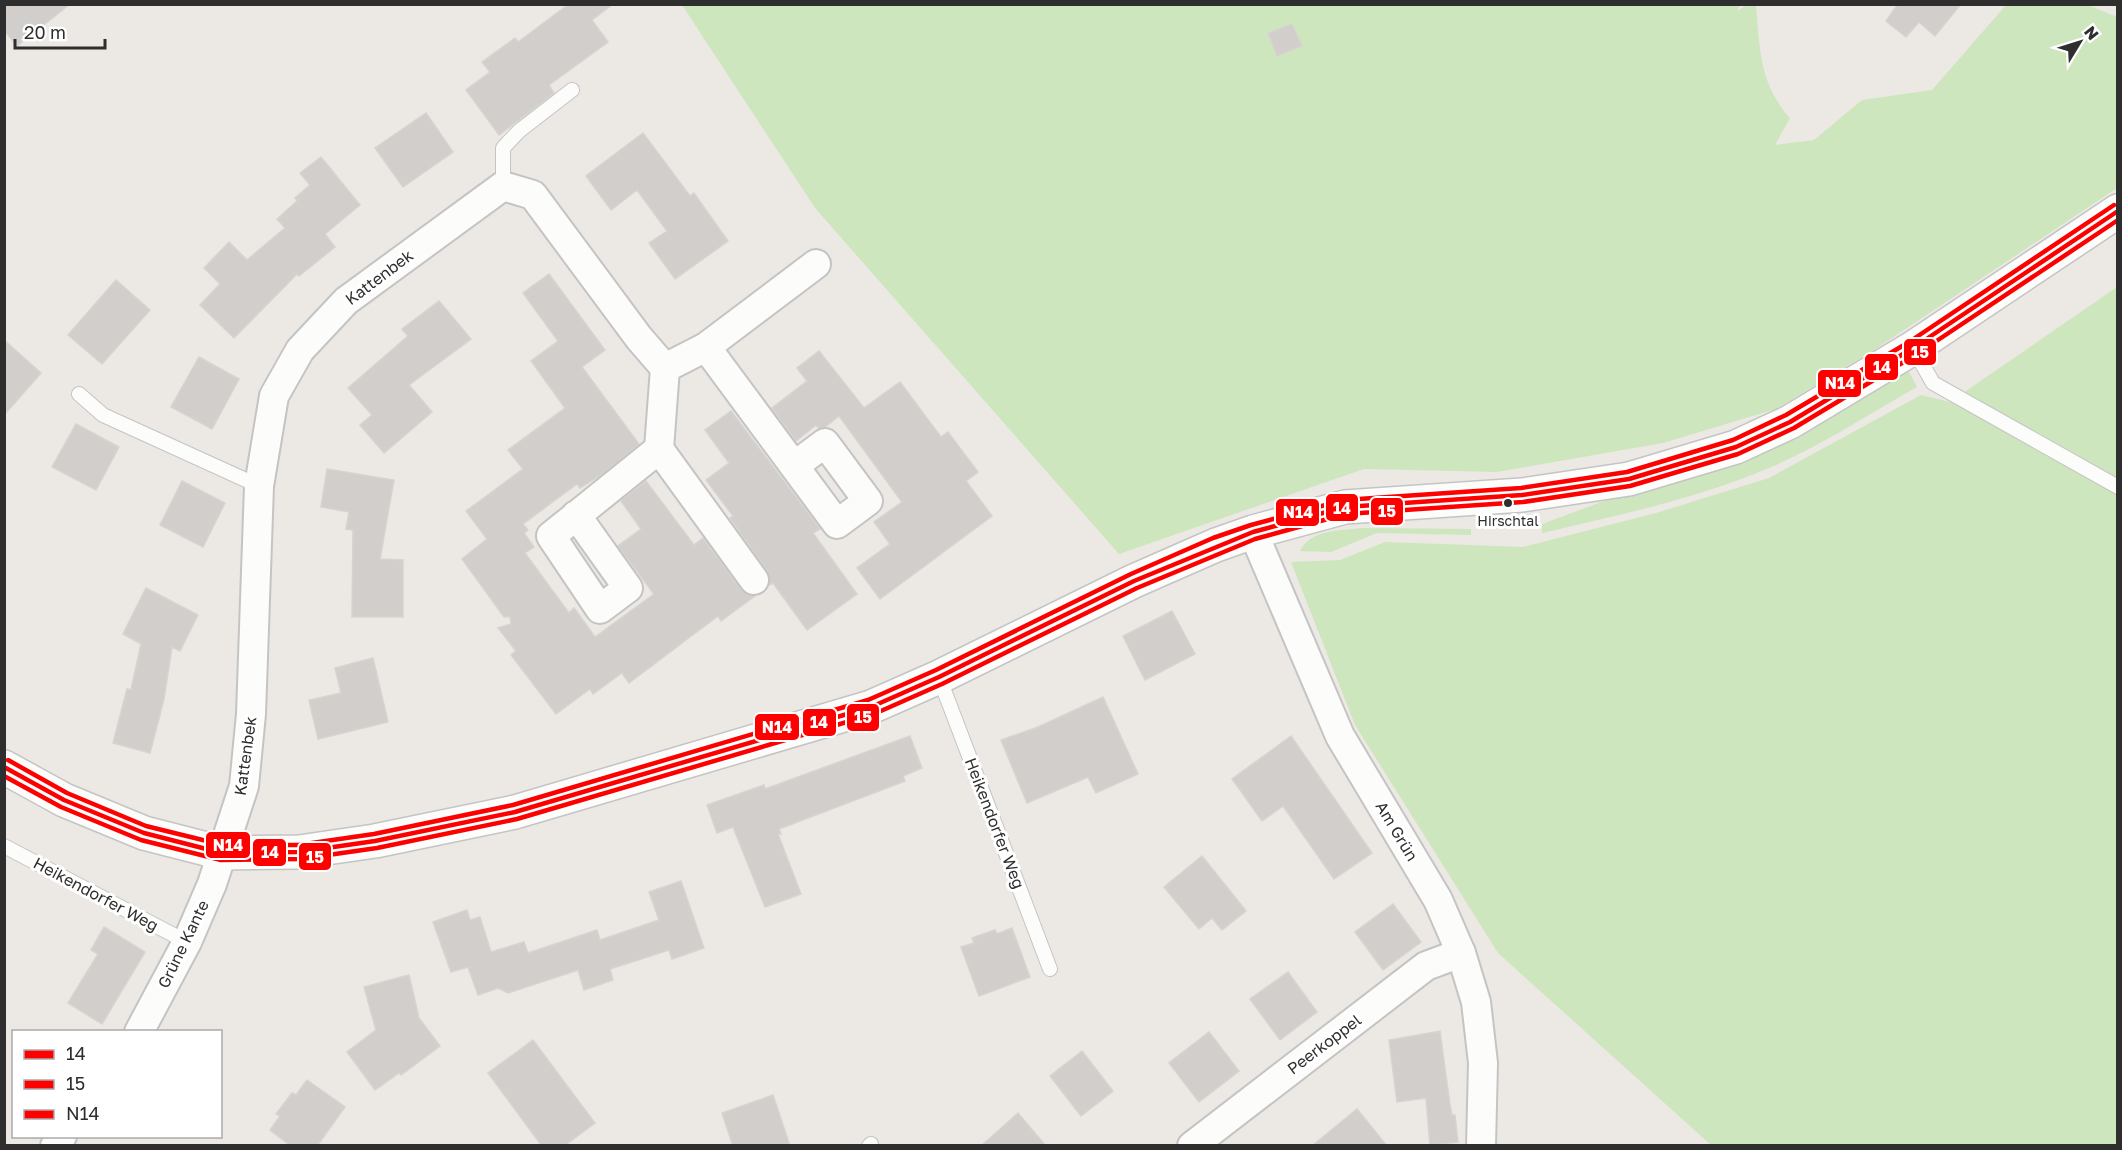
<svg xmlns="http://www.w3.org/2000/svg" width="2122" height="1150" viewBox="0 0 2122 1150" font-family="'Golos Text',sans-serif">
<rect width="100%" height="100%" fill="#ece8e4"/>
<!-- green -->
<g fill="#cee6be">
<path d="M 682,5 L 1740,5 L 1737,11 L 1747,5 L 1756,5 C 1760,49 1759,83 1790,118 L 1775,145 L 1814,140 L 1862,100 L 1932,90 L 2006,5 L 2088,5 L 2117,17 L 2117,188 L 1874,350 L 1776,409 L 1663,443 L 1497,472 L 1364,469 L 1119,554 L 815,208 Z"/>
<polygon points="2117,287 2117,1145 1711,1145 1498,953 1355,725 1291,562 1340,560 1385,542 1523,547 1656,513 1769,478 1921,395 1950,402"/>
<path d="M 1908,370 L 1917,387 C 1869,414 1821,446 1769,468 C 1696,499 1619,515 1542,533 L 1542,524 L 1623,494 L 1752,456 Z"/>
<path d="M 1361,528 L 1471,529 L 1471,535 L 1377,533 L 1331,552 L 1300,551 C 1311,529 1339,531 1361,528 Z"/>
</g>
<!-- building -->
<g fill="#d1cecb" stroke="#d7d4d0" stroke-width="1.5">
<polygon points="4,4 70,4 17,46 4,30"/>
<polygon points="569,4 613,4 592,20 608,42 549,85 554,93 499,135 466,90 490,72 482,62 515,38 518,42"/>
<polygon points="1898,4 1961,4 1935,36 1919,22 1906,37 1886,21"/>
<polygon points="1292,24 1302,46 1277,56 1268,33"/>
<polygon points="426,113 453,152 403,187 375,148"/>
<polygon points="643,133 690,196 694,193 728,241 675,279 649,243 667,231 637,190 611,210 586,176"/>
<polygon points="321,157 360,205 325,234 335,247 299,276 297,274 234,338 200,305 220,284 204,268 229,242 247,260 285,228 277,219 297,201 295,198 310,185 300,173"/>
<polygon points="549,274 605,350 582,367 639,444 601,475 580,488 577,484 523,524 528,530 524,533 534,547 525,553 569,613 574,608 595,637 654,594 618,546 641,529 621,501 646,481 694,545 703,538 741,590 755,596 721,621 718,616 629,683 622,673 593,694 590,689 556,714 511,655 516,651 498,628 511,624 510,617 504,617 462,559 487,539 466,511 523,469 508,450 565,408 531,361 558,341 523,293"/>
<polygon points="116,280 150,310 102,364 68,335"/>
<polygon points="439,301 471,339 409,385 432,412 384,453 360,425 372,415 348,388 408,336 402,329"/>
<polygon points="4,340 41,373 4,415"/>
<polygon points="819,351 864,408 900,382 941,437 948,432 978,472 966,481 992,516 880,599 857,568 890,544 874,522 902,502 839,416 825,427 818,428 816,425 796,441 772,408 807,381 797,368"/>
<polygon points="199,357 239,379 212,429 171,407"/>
<polygon points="731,411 820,529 813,533 857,594 807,630 773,583 769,585 767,570 730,518 733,516 706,480 729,463 705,430"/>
<polygon points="76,424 119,447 96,490 52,467"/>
<polygon points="327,469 394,480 380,559 403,560 403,617 352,617 353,530 346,529 349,512 321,507"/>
<polygon points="182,481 225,503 203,547 160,525"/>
<polygon points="146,588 198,615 180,651 172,647 164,699 150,753 113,743 127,689 131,690 141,644 123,634"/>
<polygon points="1172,611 1195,654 1145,680 1123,636"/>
<polygon points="373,658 388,722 318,739 309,700 341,693 335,668"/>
<polygon points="1103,697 1138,774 1096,793 1088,777 1027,803 1001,740 1038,727"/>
<polygon points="910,736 922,768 903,776 905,781 779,829 781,834 778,834 801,894 765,907 733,827 717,833 707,805 764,785 765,789"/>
<polygon points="1291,736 1372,853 1334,879 1283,806 1262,821 1232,779"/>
<polygon points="1202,856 1246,911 1222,930 1212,918 1199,929 1164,887"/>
<polygon points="681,881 704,948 672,959 669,950 610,969 613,980 584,990 578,970 508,993 498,988 478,995 468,967 451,972 433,922 467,910 470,920 480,917 491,952 524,942 528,953 597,930 600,940 659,920 649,892"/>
<polygon points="1393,904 1421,942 1383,970 1355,932"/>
<polygon points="104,927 145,952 102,1024 68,1003 98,954 91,950"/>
<polygon points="1012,928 1030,977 979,996 961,947 974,943 972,938 995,930 997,934"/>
<polygon points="1288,972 1317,1012 1280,1040 1250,999"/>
<polygon points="409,975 419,1018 440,1046 401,1075 399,1073 375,1090 347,1052 376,1030 364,987"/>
<polygon points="1440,1031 1450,1105 1452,1115 1455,1115 1458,1142 1430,1145 1426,1098 1397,1102 1389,1040"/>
<polygon points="1209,1032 1239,1071 1199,1102 1169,1063"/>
<polygon points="533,1040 595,1123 564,1146 542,1146 488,1073"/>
<polygon points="1082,1051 1113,1091 1081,1116 1050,1076"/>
<polygon points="307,1080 345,1107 317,1146 291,1146 270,1130 280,1116 276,1114 292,1093 296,1095"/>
<polygon points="773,1095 790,1146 733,1146 722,1113"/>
<polygon points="1357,1109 1387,1146 1312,1146"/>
<polygon points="1018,1113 1046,1146 981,1146"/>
</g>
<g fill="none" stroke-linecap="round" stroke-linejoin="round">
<defs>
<g id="lane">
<polyline points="503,186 503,148 519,131 572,90"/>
<polyline points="1913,348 1933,383 2118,487"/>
<polyline points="79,394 103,415 259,486"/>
<polyline points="939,677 1050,969"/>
<polyline points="4,846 187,942"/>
<polyline points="869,1146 871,1144"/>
</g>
<g id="street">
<polyline points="706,347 837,524 868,501 825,443 794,466"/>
<polyline points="665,368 659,449 754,580"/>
<polyline points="576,515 628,588 600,609 551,536 659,449"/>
<polyline points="1253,532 1340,736 1438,900 1461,953 1476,1002 1483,1063 1481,1146"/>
<polyline points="139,1032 187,942 212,884 244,786 251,714 259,486 274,396 300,350 346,301 503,186 533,195 639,338 665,368 706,347 816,264"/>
<polyline points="55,1146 62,1136"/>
<polyline points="1192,1146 1426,966 1461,953"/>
</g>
<polyline id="secondary" points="4,767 64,800 144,833 222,853 299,852 375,841 515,812 871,707 939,677 1134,581 1216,545 1253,532 1345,507 1522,495 1629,479 1736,447 1790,422 1913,348 2118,211"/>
</defs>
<!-- lane casing -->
<use href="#lane" stroke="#c5c4c5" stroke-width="16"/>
<!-- street casing -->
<use href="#street" stroke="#c5c4c5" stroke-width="32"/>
<!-- secondary casing -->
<use href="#secondary" stroke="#c5c4c5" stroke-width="36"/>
<!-- lane -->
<use href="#lane" stroke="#fcfcfb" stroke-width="14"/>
<!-- street -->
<use href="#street" stroke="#fcfcfb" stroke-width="28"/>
<!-- secondary -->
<use href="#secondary" stroke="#fcfcfb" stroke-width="33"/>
<defs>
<polyline id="bus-1" points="4,767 64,800 144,833 222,853 299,852 375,841 515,812 871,707 939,677 1134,581 1253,532 1345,507 1522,495 1629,479 1736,447 1790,422 1913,348 2118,211"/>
<polyline id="bus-2" points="4,776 61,807 141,840 221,860 300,859 377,848 517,819 874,714 942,684 1137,588 1255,539 1346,514 1523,502 1630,486 1738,454 1794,428 1917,354 2118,220"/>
<polyline id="bus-3" points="8,760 67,793 146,826 223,845 298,845 374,834 513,805 868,700 936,670 1131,574 1213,538 1251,525 1344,500 1521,488 1627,472 1733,440 1786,415 1909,342 2114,205"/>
</defs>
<!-- bus-1 casing -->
<use href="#bus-1" stroke="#fff" stroke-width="9"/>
<!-- bus-2 casing -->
<use href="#bus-2" stroke="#fff" stroke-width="9"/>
<!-- bus-3 casing -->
<use href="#bus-3" stroke="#fff" stroke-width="9"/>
<!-- bus-1 -->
<use href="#bus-1" stroke="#f00" stroke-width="4.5"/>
<!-- bus-2 -->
<use href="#bus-2" stroke="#f00" stroke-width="4.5"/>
<!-- bus-3 -->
<use href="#bus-3" stroke="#f00" stroke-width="4.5"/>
</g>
<!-- markers -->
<circle fill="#2e2e2e" stroke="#fff" stroke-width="2" cx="1508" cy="503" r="5"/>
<g text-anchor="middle" stroke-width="6" stroke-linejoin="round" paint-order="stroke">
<!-- bus labels -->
<g font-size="14" fill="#2e2e2e" stroke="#fff">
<text x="1508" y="526">Hirschtal</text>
</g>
<!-- street labels -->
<g font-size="16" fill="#2e2e2e" stroke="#fff">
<text transform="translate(379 277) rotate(-37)" y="6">Kattenbek</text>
<text transform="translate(245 756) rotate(-82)" y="6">Kattenbek</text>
<text transform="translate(995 823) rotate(69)" y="6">Heikendorfer Weg</text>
<text transform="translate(1397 831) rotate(59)" y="6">Am Grün</text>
<text transform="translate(96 894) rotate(28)" y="6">Heikendorfer Weg</text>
<text transform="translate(183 944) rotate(-64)" y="6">Grüne Kante</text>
<text transform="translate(1324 1044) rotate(-37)" y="6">Peerkoppel</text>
</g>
</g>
<g stroke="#fff" stroke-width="2">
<rect x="1903" y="338" width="34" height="28" rx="6" fill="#f00"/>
<rect x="1864" y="353" width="35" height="28" rx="6" fill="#f00"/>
<rect x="1817" y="369" width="45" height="29" rx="6" fill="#f00"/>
<rect x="1325" y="493" width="34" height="29" rx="6" fill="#f00"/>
<rect x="1370" y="497" width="34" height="29" rx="6" fill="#f00"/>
<rect x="1275" y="498" width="45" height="29" rx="6" fill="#f00"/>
<rect x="846" y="703" width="34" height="29" rx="6" fill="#f00"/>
<rect x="802" y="708" width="35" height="29" rx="6" fill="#f00"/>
<rect x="754" y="713" width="46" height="28" rx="6" fill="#f00"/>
<rect x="205" y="831" width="46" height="28" rx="6" fill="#f00"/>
<rect x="252" y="838" width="35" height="29" rx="6" fill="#f00"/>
<rect x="298" y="842" width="34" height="29" rx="6" fill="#f00"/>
</g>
<g font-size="16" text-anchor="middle" font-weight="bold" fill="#fff">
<text x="1920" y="358">15</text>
<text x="1882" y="373">14</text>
<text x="1840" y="389">N14</text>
<text x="1342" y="514">14</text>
<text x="1387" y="517">15</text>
<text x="1298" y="518">N14</text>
<text x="863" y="723">15</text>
<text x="819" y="728">14</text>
<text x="777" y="733">N14</text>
<text x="228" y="851">N14</text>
<text x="270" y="858">14</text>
<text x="315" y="863">15</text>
</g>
<!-- border -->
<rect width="2122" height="1150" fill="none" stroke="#2e2e2e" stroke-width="12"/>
<!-- legend -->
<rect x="12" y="1030" width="210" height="108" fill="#ffffff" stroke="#ababab" stroke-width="1.5"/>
<rect x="24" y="1050" width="30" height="9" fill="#ff0000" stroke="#ababab" stroke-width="1.5"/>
<text x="66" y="1060" font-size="18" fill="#2e2e2e">14</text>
<rect x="24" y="1080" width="30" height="9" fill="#ff0000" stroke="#ababab" stroke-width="1.5"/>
<text x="66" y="1090" font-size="18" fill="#2e2e2e">15</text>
<rect x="24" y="1110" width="30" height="9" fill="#ff0000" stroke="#ababab" stroke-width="1.5"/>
<text x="66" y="1120" font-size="18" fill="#2e2e2e">N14</text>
<!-- north arrow -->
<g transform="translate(2080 42) rotate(52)" stroke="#ffffff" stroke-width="4.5" paint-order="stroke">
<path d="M0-4.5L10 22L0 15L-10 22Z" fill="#2e2e2e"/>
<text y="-9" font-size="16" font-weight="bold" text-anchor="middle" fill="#2e2e2e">N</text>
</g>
<!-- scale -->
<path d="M15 39v9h90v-9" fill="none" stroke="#2e2e2e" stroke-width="3"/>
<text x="24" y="39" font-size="18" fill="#2e2e2e" stroke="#ffffff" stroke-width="4.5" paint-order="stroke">20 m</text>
</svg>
